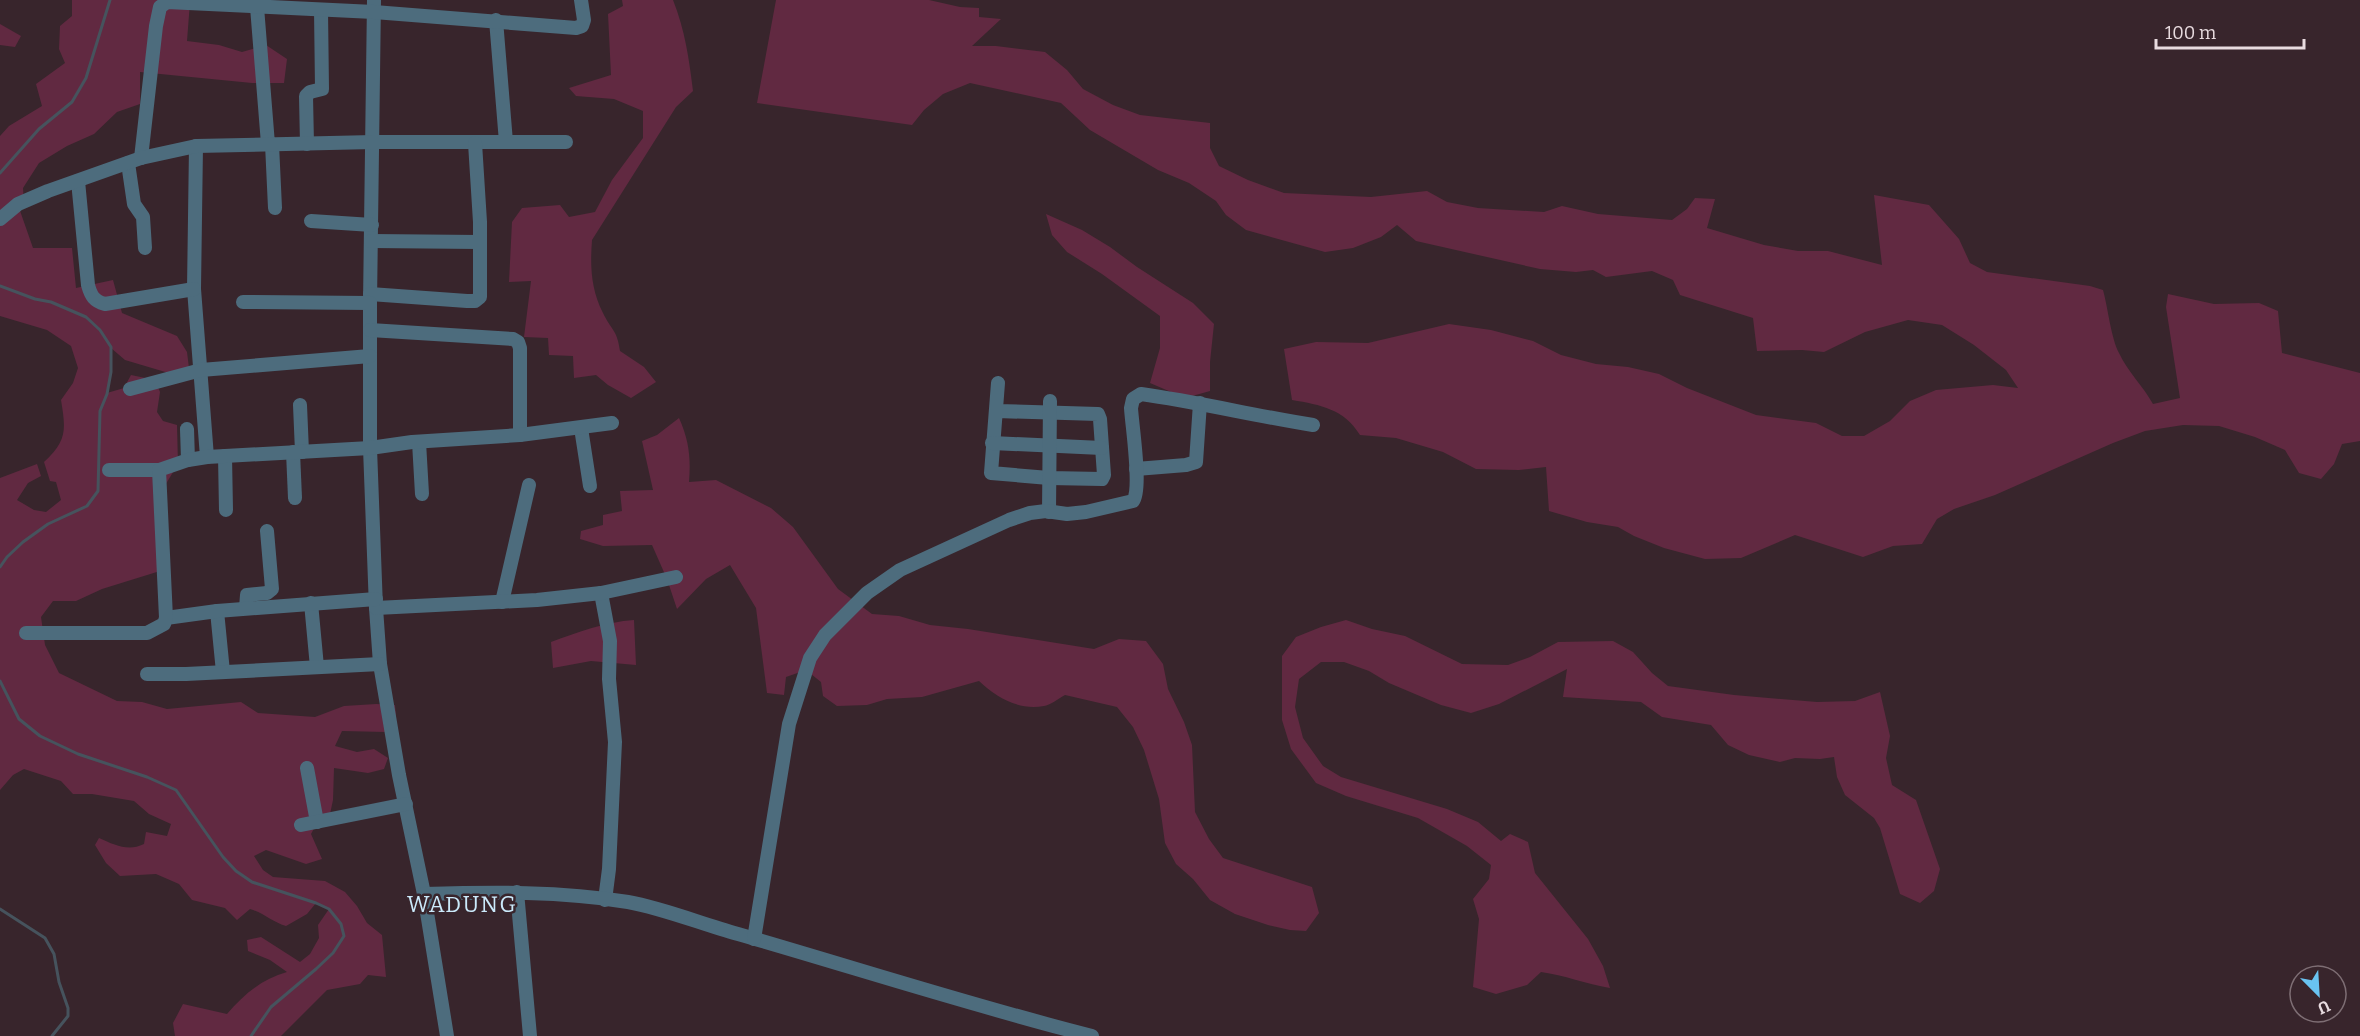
<svg xmlns="http://www.w3.org/2000/svg" width="2360" height="1036" viewBox="0 0 2360 1036" font-family="Bitter,serif">
<rect width="100%" height="100%" fill="#38252c"/>
<!-- green -->
<g fill="#612941">
<path d="M 72,0 L 164,0 L 190,2 L 187,41 L 219,45 L 242,52 L 266,45 L 287,59 L 284,83 L 252,83 L 140,72 L 140,104 L 117,112 L 94,134 L 67,146 L 39,163 L 23,188 L 24,204 L 18,205 L 33,248 L 72,248 L 76,288 L 113,280 L 122,313 L 177,336 L 187,352 L 190,376 L 172,374 L 125,360 L 111,348 L 111,372 L 107,393 L 124,388 L 131,375 L 155,380 L 160,392 L 157,412 L 163,421 L 177,425 L 178,464 L 164,487 L 160,571 L 102,589 L 76,601 L 53,601 L 41,617 L 45,645 L 59,673 L 117,701 L 142,702 L 167,709 L 241,702 L 258,713 L 315,717 L 344,706 L 376,704 L 395,705 L 396,717 L 386,732 L 342,731 L 335,746 L 357,752 L 374,749 L 388,758 L 384,769 L 368,773 L 334,768 L 333,800 L 330,814 L 318,821 L 311,834 L 322,859 L 306,864 L 266,850 L 254,856 L 263,870 L 273,877 L 325,881 L 345,892 L 357,906 L 367,923 L 382,935 L 386,977 L 368,975 L 360,984 L 327,990 L 281,1036 L 175,1036 L 173,1023 L 183,1004 L 227,1014 C 244,994 262,979 287,972 L 270,960 L 248,951 L 247,940 L 261,937 L 300,962 L 310,954 L 319,938 L 318,925 L 329,909 L 316,903 L 307,914 L 286,926 C 272,922 264,913 250,909 L 237,920 L 225,908 L 192,900 L 179,884 L 156,874 L 120,876 L 106,863 L 95,845 L 99,838 C 115,845 128,852 144,844 L 146,832 L 167,836 L 171,824 L 149,814 L 134,801 L 92,794 L 73,794 L 61,781 L 24,769 L 13,775 L 0,790 L 0,478 L 37,464 L 41,476 L 28,483 L 17,500 L 34,510 L 46,512 L 61,500 L 56,482 L 50,481 L 44,462 C 67,441 66,430 61,400 L 73,383 L 78,368 L 71,346 L 47,330 L 0,316 L 0,136 L 9,126 L 42,106 L 36,84 L 65,63 L 59,49 L 60,26 L 72,16 Z"/>
<path d="M 622,0 L 673,0 C 685,30 689,59 693,91 L 676,107 L 592,240 C 590,267 591,289 603,313 C 611,330 617,329 620,351 L 644,367 L 656,382 L 631,398 L 608,385 L 596,375 L 574,378 L 573,356 L 549,355 L 548,338 L 524,337 L 531,281 L 509,282 L 512,222 L 522,208 L 560,205 L 569,217 L 595,212 L 612,180 L 643,138 L 643,111 L 614,99 L 576,96 L 569,88 L 611,75 L 608,14 L 623,6 Z"/>
<path d="M 776,0 L 929,0 L 960,7 L 979,8 L 979,17 L 1001,19 L 972,46 L 996,46 L 1045,52 L 1067,70 L 1083,89 L 1113,105 L 1140,115 L 1210,123 L 1210,148 L 1219,166 L 1248,180 L 1284,193 L 1371,197 L 1427,191 L 1447,202 L 1478,208 L 1544,212 L 1562,206 L 1598,214 L 1672,220 L 1687,209 L 1695,198 L 1715,199 L 1707,228 L 1764,245 L 1798,251 L 1828,251 L 1882,265 L 1874,195 L 1929,205 L 1959,239 L 1970,263 L 1987,272 L 2090,286 L 2103,290 C 2108,308 2111,338 2119,353 C 2128,372 2143,386 2153,404 L 2180,398 L 2166,307 L 2168,294 L 2214,304 L 2259,303 L 2278,311 L 2282,353 L 2360,373 L 2360,441 L 2342,444 L 2334,464 L 2321,479 L 2299,473 L 2285,450 L 2255,437 L 2219,426 L 2183,425 L 2145,431 L 2113,443 L 1995,495 L 1954,509 L 1937,519 L 1922,544 L 1893,546 L 1863,557 L 1795,535 L 1741,558 L 1705,559 L 1664,548 L 1634,536 L 1618,527 L 1587,522 L 1549,511 L 1546,467 L 1519,470 L 1476,469 L 1443,452 L 1396,438 L 1360,435 C 1344,409 1321,405 1292,400 L 1284,349 L 1316,342 L 1368,343 L 1449,324 L 1491,330 L 1533,341 L 1561,355 L 1596,364 L 1628,367 L 1659,374 L 1687,388 L 1756,415 L 1816,423 L 1842,436 L 1864,436 L 1890,421 L 1910,401 L 1936,390 L 1993,385 L 2018,388 L 2006,370 L 1974,345 L 1942,325 L 1908,320 L 1865,332 L 1824,352 L 1802,350 L 1757,351 L 1753,318 L 1680,295 L 1673,280 L 1652,271 L 1606,277 L 1593,270 L 1576,272 L 1540,269 L 1416,241 L 1397,225 L 1381,237 L 1353,248 L 1325,252 L 1246,230 L 1226,215 L 1216,201 L 1189,183 L 1158,170 L 1090,130 L 1061,103 L 970,83 L 943,94 L 924,110 L 912,125 L 757,103 Z"/>
<polygon points="0,24 21,36 15,47 0,45"/>
<polygon points="1046,214 1082,230 1110,247 1137,267 1193,303 1214,324 1210,362 1210,391 1185,398 1150,383 1160,348 1160,316 1102,274 1067,252 1052,235"/>
<path d="M 679,418 C 689,440 691,458 689,482 L 716,480 L 771,508 L 793,527 L 838,589 L 872,614 L 899,616 L 930,625 L 968,629 L 1094,649 L 1119,639 L 1146,641 L 1163,664 L 1168,689 L 1184,722 L 1192,745 L 1195,812 L 1209,839 L 1223,858 L 1312,887 L 1319,913 L 1306,931 L 1290,930 L 1268,925 L 1235,914 L 1210,900 L 1193,879 L 1176,864 L 1165,843 L 1159,799 L 1144,750 L 1133,727 L 1117,707 L 1065,695 C 1058,699 1050,705 1044,706 C 1019,711 996,697 979,681 L 922,697 L 887,699 L 867,705 L 837,706 L 823,696 L 821,682 L 806,670 L 786,677 L 784,695 L 767,693 L 756,608 L 730,565 L 706,579 L 677,609 L 667,579 L 652,545 L 603,546 L 580,539 L 581,531 L 603,525 L 603,515 L 622,511 L 620,491 L 653,490 L 642,441 L 657,435 Z"/>
<path d="M 634,620 L 636,665 L 591,661 L 553,668 L 551,642 C 578,632 605,622 634,620 Z"/>
<path d="M 1346,620 L 1372,629 L 1405,636 L 1462,664 L 1508,665 L 1530,657 L 1558,642 L 1613,641 L 1633,652 L 1652,673 L 1668,686 L 1734,695 L 1817,702 L 1855,701 L 1880,692 L 1890,736 L 1886,758 L 1892,785 L 1916,800 L 1940,869 L 1934,891 L 1920,903 L 1900,894 L 1880,828 L 1874,818 L 1845,795 L 1837,777 L 1834,757 L 1820,759 L 1795,758 L 1780,762 L 1749,755 L 1728,745 L 1711,725 L 1662,717 L 1641,702 L 1563,697 L 1567,669 L 1499,704 L 1471,713 L 1441,705 L 1389,683 L 1369,671 L 1344,662 L 1321,662 L 1299,679 L 1295,707 L 1303,738 L 1323,766 L 1341,777 L 1447,809 L 1478,822 L 1501,841 L 1510,834 L 1528,842 L 1535,873 L 1588,939 L 1603,966 L 1610,988 C 1586,984 1564,975 1541,972 L 1527,985 L 1496,994 L 1473,987 L 1479,919 L 1473,899 L 1489,879 L 1491,865 L 1467,846 L 1418,818 L 1346,796 L 1316,783 L 1291,749 L 1282,720 L 1282,656 L 1296,637 L 1321,627 Z"/>
</g>
<g fill="none" stroke-linecap="round" stroke-linejoin="round">
<!-- stream -->
<g stroke="#46535d" stroke-width="3">
<polyline points="0,173 39,129 72,102 86,78 110,0"/>
<polyline points="0,286 35,299 51,302 86,317 100,330 111,347 111,372 107,394 100,411 98,491 87,506 48,524 23,542 7,557 0,567"/>
<polyline points="0,681 19,719 40,736 78,754 147,777 176,790 223,857 236,871 252,882 316,903 329,909 341,924 344,936 333,953 316,969 271,1007 251,1036"/>
<polyline points="0,909 45,938 54,954 59,982 68,1008 68,1016 52,1036"/>
</g>
<!-- minor -->
<g stroke="#4d6c7d" stroke-width="14">
<polyline points="374,0 370,303 370,448 376,608 380,664 399,775 424,894 447,1036"/>
<polyline points="257,7 268,144"/>
<polyline points="496,20 506,142"/>
<polyline points="272,144 275,208"/>
<polyline points="307,144 306,96 310,92 322,89 321,10"/>
<polyline points="196,146 194,289 207,457"/>
<polyline points="141,158 156,26 160,7 167,2 374,12 576,28 582,26 584,20 581,0"/>
<polyline points="128,163 134,204 143,217 145,248"/>
<path d="M 78,181 L 88,285 C 91,296 94,301 105,304 L 194,289"/>
<polyline points="0,219 18,204 48,191 141,158 196,146 373,142 566,142"/>
<polyline points="311,221 372,225"/>
<polyline points="371,241 479,242"/>
<polyline points="370,294 467,301 475,301 480,297 480,222 475,143"/>
<polyline points="243,302 370,303"/>
<polyline points="370,330 513,339 518,342 520,348 520,435"/>
<polyline points="130,389 201,370 370,356"/>
<polyline points="300,405 302,452"/>
<polyline points="997,411 1098,414 1100,419 1104,475 1102,479 1049,478 991,473 998,383"/>
<polyline points="581,428 590,486"/>
<polyline points="187,429 188,460"/>
<polyline points="419,442 422,494"/>
<polyline points="992,443 1102,448"/>
<polyline points="293,452 295,498"/>
<polyline points="225,456 226,510"/>
<polyline points="1136,469 1186,465 1196,462 1200,403"/>
<polyline points="109,470 159,470"/>
<polyline points="1049,512 1050,401"/>
<polyline points="601,593 610,641 609,679 615,742 609,869 605,900"/>
<polyline points="502,602 529,485"/>
<polyline points="311,603 317,667"/>
<polyline points="246,608 247,595 267,593 272,589 267,531"/>
<polyline points="376,608 537,600 601,593 676,577"/>
<polyline points="217,611 223,672"/>
<polyline points="166,618 217,611 376,599"/>
<polyline points="26,633 147,633 164,624 166,618 159,470 188,460 207,457 370,448 412,442 520,435 612,423"/>
<polyline points="147,674 186,674 380,664"/>
<polyline points="307,768 317,822"/>
<polyline points="301,825 406,804"/>
<polyline points="517,892 530,1036"/>
<path d="M 424,894 C 493,892 560,891 628,902 C 666,909 701,924 738,934 C 856,968 973,1006 1092,1036"/>
<path d="M 754,939 L 789,724 L 810,658 L 825,635 L 867,593 L 900,570 L 1009,520 L 1030,513 L 1046,511 L 1067,514 L 1086,512 L 1133,501 C 1142,489 1132,426 1131,408 L 1133,399 L 1141,394 C 1199,402 1255,416 1313,425"/>
</g>
</g>
<g text-anchor="middle" stroke-width="5" stroke-linejoin="round" paint-order="stroke">
<!-- quarter labels -->
<g font-size="22" letter-spacing="1.5" fill="#cbeafb" stroke="#38252c">
<text x="462" y="912">WADUNG</text>
</g>
</g>
<!-- north arrow -->
<g transform="translate(2318 994) rotate(156)"><circle r="28" fill="#38252c" stroke="#7e6e74" stroke-width="1.5"/>
<path d="M0-4.5L10 22L0 15L-10 22Z" fill="#69c3f1"/>
<text y="-9" font-size="16" font-weight="bold" text-anchor="middle" fill="#e8dbdf">U</text>
</g>
<!-- scale -->
<path d="M2156 39v9h148v-9" fill="none" stroke="#e8dbdf" stroke-width="3"/>
<text x="2165" y="39" font-size="18" fill="#e8dbdf" stroke="#38252c" stroke-width="4.5" paint-order="stroke">100 m</text>
</svg>
